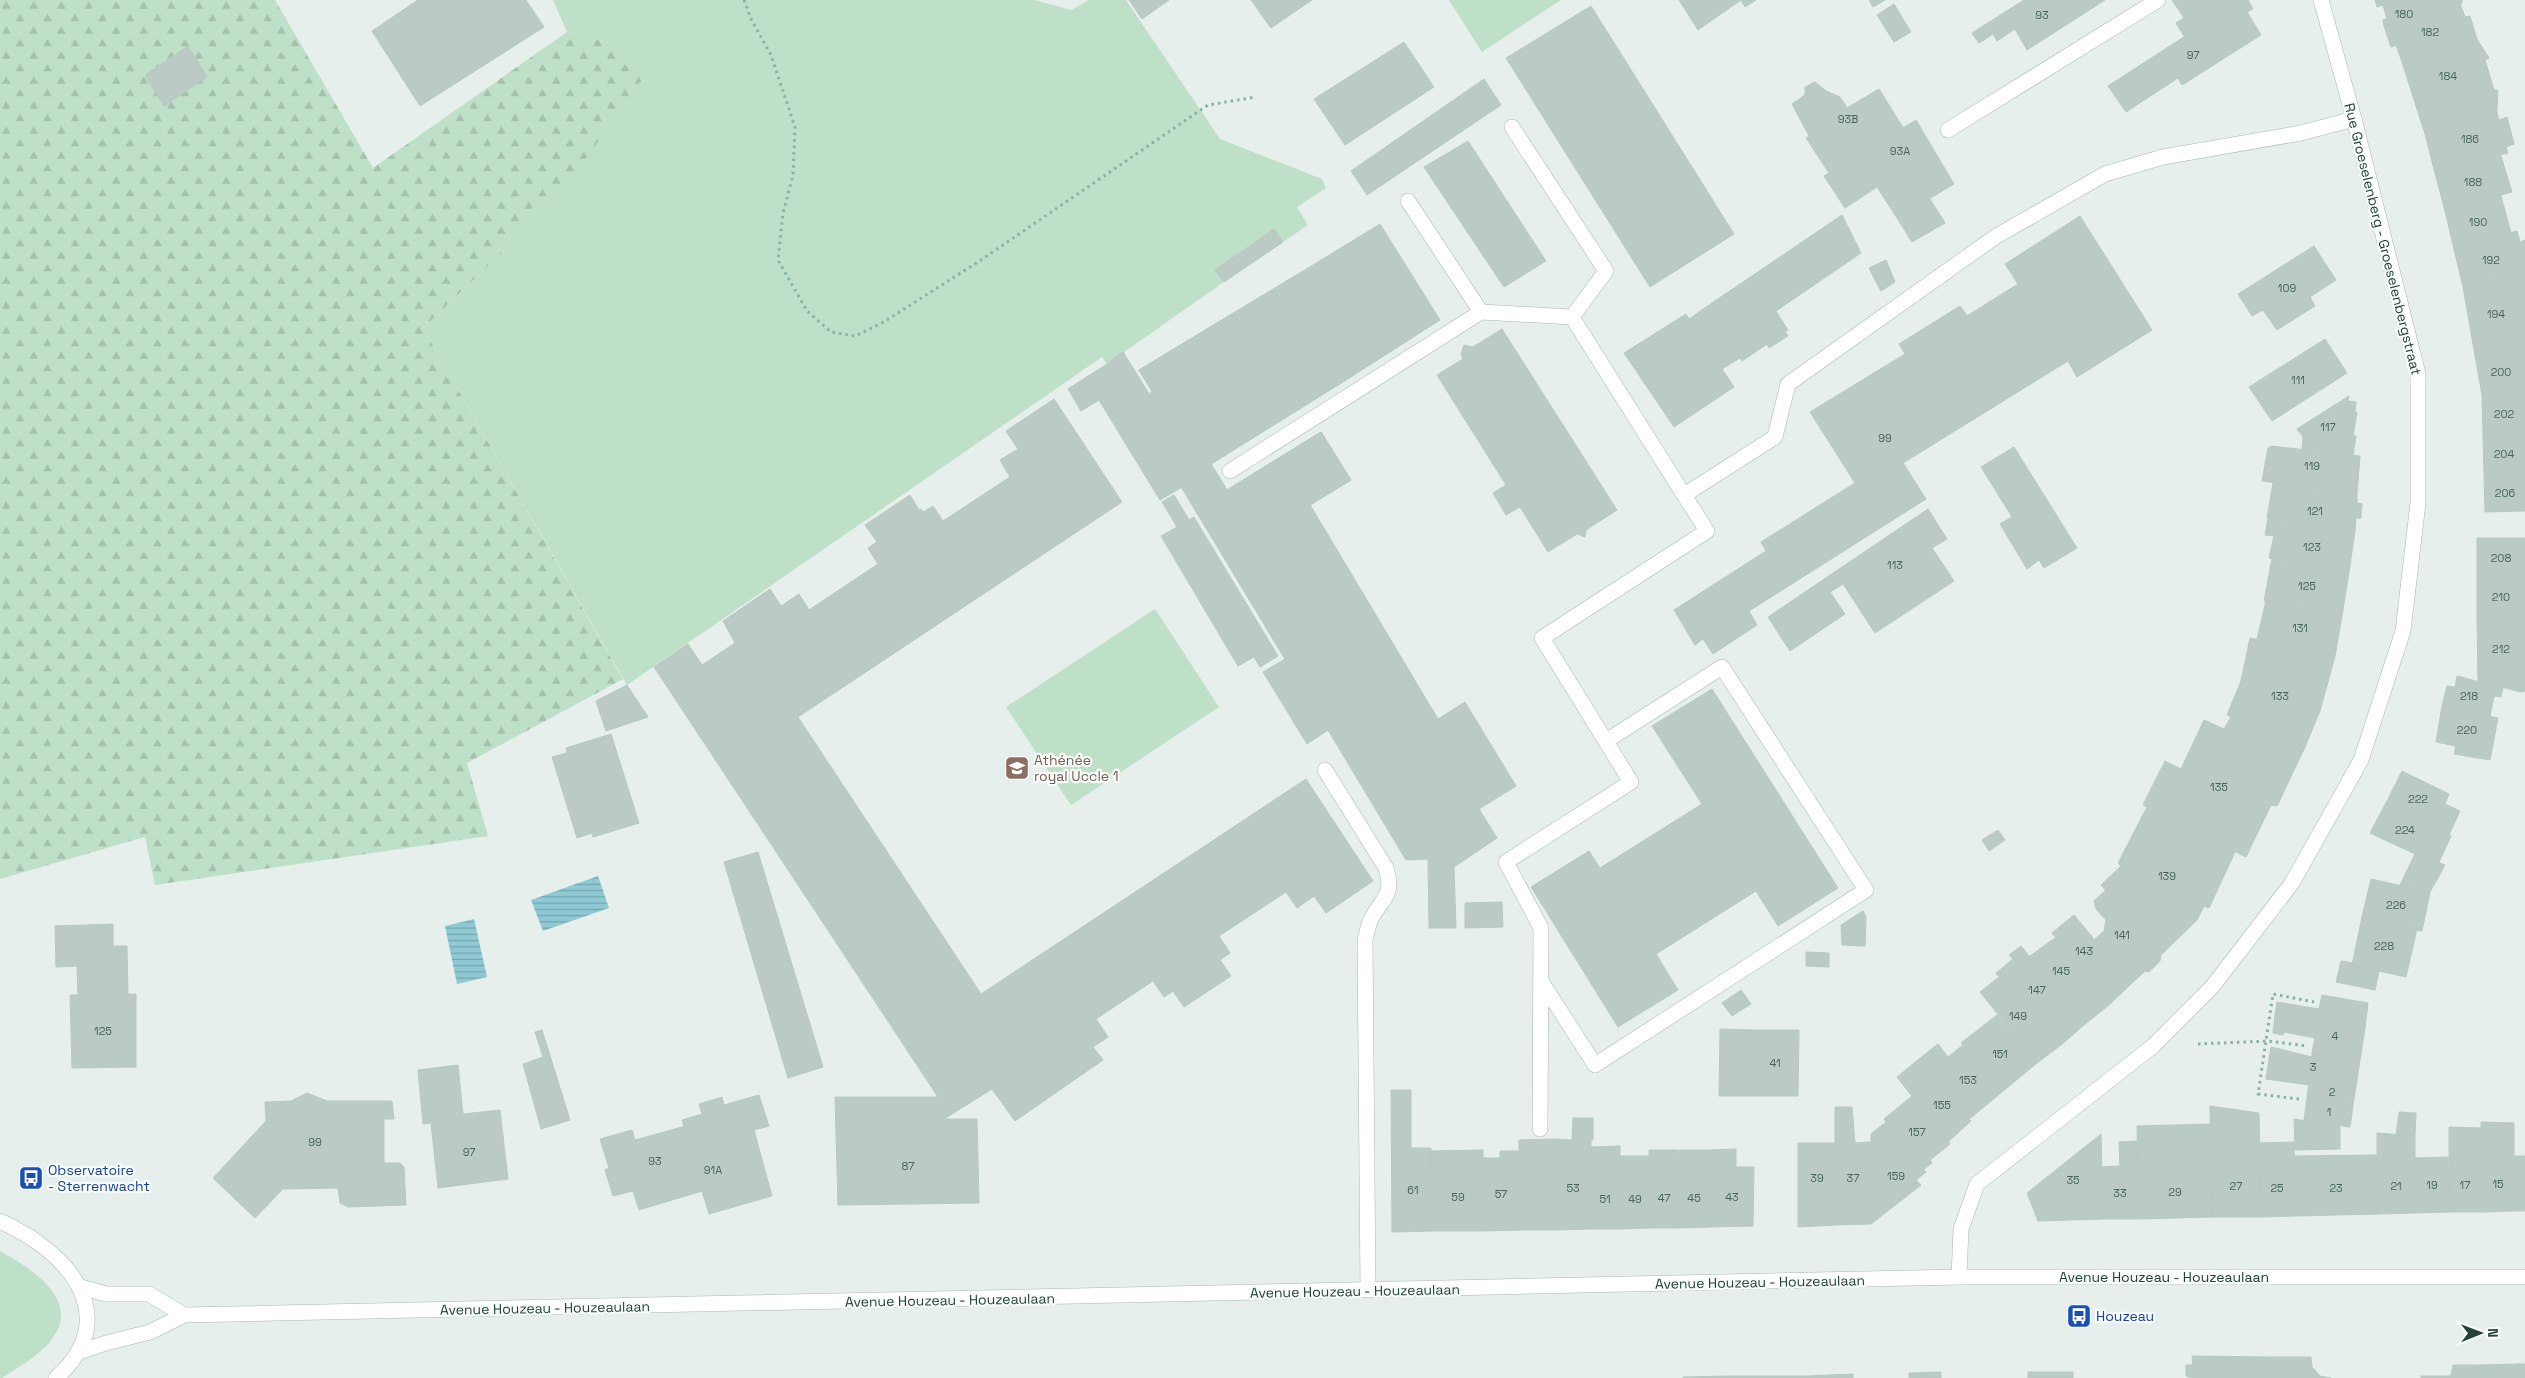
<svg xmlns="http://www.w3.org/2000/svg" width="2525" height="1378" viewBox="0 0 2525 1378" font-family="'Space Grotesk',sans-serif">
<defs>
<pattern id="forest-firs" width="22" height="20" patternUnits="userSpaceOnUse" patternTransform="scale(1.25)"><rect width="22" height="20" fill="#bfe0c8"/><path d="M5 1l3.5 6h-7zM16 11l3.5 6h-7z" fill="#a4c1ad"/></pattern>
<pattern id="water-rules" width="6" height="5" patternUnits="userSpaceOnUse" patternTransform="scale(1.25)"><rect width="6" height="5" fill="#8ec9d4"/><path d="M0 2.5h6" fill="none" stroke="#74a5ad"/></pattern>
</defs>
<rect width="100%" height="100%" fill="#e6efeb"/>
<!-- grass -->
<g fill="#bfe0c8">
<polygon points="553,0 1035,0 1071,10 1089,0 1126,0 1220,139 1322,179 1326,188 1297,207 1308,225 1283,242 1274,229 1215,270 1224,282 1107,364 1102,357 627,685 423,328 556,201 604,41 567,32"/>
<polygon points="1449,0 1561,0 1482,52"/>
<polygon points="1155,609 1219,707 1071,805 1006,707"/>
<path d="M 0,1251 C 24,1264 76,1295 57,1331 C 46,1352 22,1365 2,1378 L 0,1378 Z"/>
</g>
<!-- forest -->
<polygon fill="url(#forest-firs)" points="0,0 275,0 373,168 567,32 604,41 643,78 556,201 423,328 623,679 467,763 488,836 155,885 145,837 0,879"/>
<!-- water -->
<g fill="url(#water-rules)">
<polygon points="598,876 609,908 543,931 531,900"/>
<polygon points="474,919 487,977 457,984 445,926"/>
</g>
<!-- building -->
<g fill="#bbcac4" stroke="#b8c9c2" fill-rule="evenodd">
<polygon points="418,0 526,0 544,27 420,106 372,31"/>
<polygon points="1129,0 1169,0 1142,19"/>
<polygon points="1251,0 1312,0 1271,28"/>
<polygon points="1679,0 1756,0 1745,7 1741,0 1698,30"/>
<polygon points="1869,0 1885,0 1873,7"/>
<polygon points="2024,0 2105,0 2027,50 2015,29 1997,41 1993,34 1979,43 1972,33"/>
<polygon points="2172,0 2241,0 2184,36 2176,23 2184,18"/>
<polygon points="2241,0 2248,0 2253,9 2247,12 2261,35 2182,85 2178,78 2126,112 2108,86"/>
<polygon points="2375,0 2462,0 2462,3 2384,26 2383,20 2387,19 2383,5 2377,7"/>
<polygon points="2460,3 2465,17 2470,16 2477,39 2402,62 2396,45 2391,47 2384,26"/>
<polygon points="1894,4 1911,32 1894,42 1877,15"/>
<polygon points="1591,6 1734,234 1650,287 1506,58"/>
<polygon points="2477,39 2489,58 2485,60 2494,90 2498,90 2497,112 2425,134 2402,62"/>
<polygon points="1404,42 1434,87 1345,145 1314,99"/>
<polygon points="188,46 207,77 164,106 145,75"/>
<polygon points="1484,79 1501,105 1367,195 1351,171"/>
<polygon points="1815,82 1826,91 1840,97 1847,108 1879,89 1904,129 1829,173 1806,138 1809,136 1792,104 1805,95 1805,87"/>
<polygon points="2497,112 2499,120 2507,117 2514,144 2506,147 2508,153 2435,173 2425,134"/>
<polygon points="1916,120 1954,184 1897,218 1877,187 1845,208 1824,176"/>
<polygon points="1468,141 1546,261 1504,287 1424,167"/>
<polygon points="2501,156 2512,192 2445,211 2435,173"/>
<polygon points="2501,196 2511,233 2454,249 2445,211"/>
<polygon points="1930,199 1945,223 1912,242 1897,218"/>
<polygon points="1842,215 1861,253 1776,311 1788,330 1785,331 1788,336 1769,348 1767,344 1742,361 1706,307"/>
<polygon points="2080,216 2152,330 2077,377 2068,361 1903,463 1926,499 1749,611 1757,625 1713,654 1703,639 1695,645 1674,610 1766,551 1761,542 1855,483 1810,412 1905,354 1899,344 1960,306 1967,316 2018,284 2005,264"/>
<polygon points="1380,224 1440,320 1354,375 1342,351 1295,276"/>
<polygon points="1274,229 1283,242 1224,282 1215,270"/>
<polygon points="2517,231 2520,242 2525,240 2525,271 2463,287 2454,249"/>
<polygon points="2314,246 2336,280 2310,297 2315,306 2277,330 2263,310 2252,316 2238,294"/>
<polygon points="1886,260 1895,282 1881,291 1869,268"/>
<polygon points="2525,271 2525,341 2474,350 2463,287"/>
<path d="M 1295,276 L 1342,351 L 1354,375 L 1211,464 L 1227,490 L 1321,432 L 1351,480 L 1310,505 L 1414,679 L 1328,730 L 1107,364 L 1123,352 L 1149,394 L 1152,391 L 1139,370 ZM 1298,336 L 1303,344 L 1174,423 L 1169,415 Z"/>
<polygon points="1295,276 1342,351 1354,375 1211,464 1227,490 1321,432 1351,480 1310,505 1414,679 1328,730 1107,364 1123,352 1149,394 1152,391 1139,370"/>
<polygon points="1706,307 1740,358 1722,369 1734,387 1674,427 1624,353 1686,314 1689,319"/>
<polygon points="1502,329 1617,510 1586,530 1585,537 1577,534 1548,552 1520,507 1506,515 1493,493 1506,485 1437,375 1463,359 1461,354 1464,345 1473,347"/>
<polygon points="1298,336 1303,344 1174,423 1169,415"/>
<polygon points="2325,339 2347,373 2272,421 2249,387"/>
<polygon points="2525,341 2525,394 2482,395 2474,350"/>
<polygon points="1107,364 1182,487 1160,500 1099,400 1081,411 1068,389"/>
<polygon points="2525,394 2525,432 2483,435 2482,395"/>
<polygon points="2349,396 2348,401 2356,402 2355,412 2357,412 2353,436 2356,436 2353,455 2302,449 2303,437 2297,429"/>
<polygon points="1054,399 1122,502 798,717 981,994 1306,779 1373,881 1326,913 1314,896 1297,908 1286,892 1219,936 1230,953 1220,960 1231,976 1184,1007 1173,991 1164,997 1153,981 1096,1019 1108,1037 1093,1047 1103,1060 1015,1121 992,1089 944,1119 977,1119 979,1203 838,1205 835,1097 938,1097 654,667 688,644 702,665 735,643 723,621 770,589 781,606 799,594 809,610 878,564 868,548 877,542 865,525 910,495 919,510 921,509 923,512 933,506 943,521 1010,477 1000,460 1018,449 1006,431"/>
<polygon points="2523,432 2525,432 2525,473 2484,475 2483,435"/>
<polygon points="2271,446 2360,456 2357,494 2262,481 2268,448"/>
<polygon points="2014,447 2077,548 2044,568 2039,560 2027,569 2000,524 2012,517 1981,467"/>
<polygon points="2525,473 2525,511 2485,512 2484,475"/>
<polygon points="2273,483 2357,494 2357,503 2362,504 2361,518 2356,518 2355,531 2267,518"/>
<polygon points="1174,495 1189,520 1194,517 1278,656 1260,667 1254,657 1238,666 1161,536 1177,527 1162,502"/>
<polygon points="1928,509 1947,539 1932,548 1954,581 1875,633 1843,584 1830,592 1845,614 1790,651 1768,617"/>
<polygon points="2268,518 2355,531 2349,572 2269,558 2274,536 2265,535"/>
<polygon points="2477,538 2525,538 2525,577 2477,578"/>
<polygon points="2272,558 2349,572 2342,616 2264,601"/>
<polygon points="2525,577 2525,617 2477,617 2477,578"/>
<polygon points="2266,601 2342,616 2335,656 2257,639"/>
<polygon points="2477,617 2525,617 2525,691 2521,692 2478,681"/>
<polygon points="2250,638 2335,656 2320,711 2305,747 2227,715 2241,681"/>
<polygon points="1285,659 1328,730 1307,744 1263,672"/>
<polygon points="2457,676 2503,688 2501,697 2494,696 2490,716 2442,706 2447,686 2455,687"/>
<polygon points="1414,679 1438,719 1465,702 1516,786 1479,809 1497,838 1454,867 1456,928 1429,928 1428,859 1406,860 1328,730"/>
<polygon points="627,685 648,717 606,731 596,701"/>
<polygon points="1712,689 1838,888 1778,926 1756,891 1656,954 1678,990 1618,1027 1531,887 1589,851 1600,868 1702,804 1652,726"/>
<polygon points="2442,706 2498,718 2490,760 2454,754 2456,746 2436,742"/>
<polygon points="2231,717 2305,747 2277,806 2271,805 2246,857 2143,805 2165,761 2181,769 2204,720 2224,729"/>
<polygon points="611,734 639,823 593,837 592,833 577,838 552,757 567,753 566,748"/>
<polygon points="2402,771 2449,794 2445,804 2460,811 2449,835 2386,803"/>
<polygon points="2386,803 2451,836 2439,862 2415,854 2370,833"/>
<polygon points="2147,807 2235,852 2209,908 2204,906 2197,920 2161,955 2101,885 2121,866 2118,863"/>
<polygon points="1998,830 2005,840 1989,851 1982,840"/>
<polygon points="758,852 823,1067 788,1078 724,862"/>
<polygon points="2415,854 2445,865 2430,892 2400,885"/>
<polygon points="2371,879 2430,892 2422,931 2362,917"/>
<polygon points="2106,890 2161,955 2160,961 2149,972 2145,971 2131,984 2094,940 2104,931 2106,920 2096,909 2094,901"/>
<polygon points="1502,902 1503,927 1465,928 1465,903"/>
<polygon points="1863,911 1866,917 1865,946 1842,945 1841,925"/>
<polygon points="2074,915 2131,984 2109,1005 2052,933"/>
<polygon points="2362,917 2417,929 2406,977 2352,965"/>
<polygon points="113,924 113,946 127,946 128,994 136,994 136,1067 72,1068 70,995 78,995 77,966 56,967 55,926"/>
<polygon points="2055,938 2109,1005 2084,1025 2030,956"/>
<polygon points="2021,946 2084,1025 2061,1045 2001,969 2013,959 2009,955"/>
<polygon points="1806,952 1829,953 1829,967 1806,966"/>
<polygon points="2341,961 2352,963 2352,965 2379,971 2375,990 2336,982"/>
<polygon points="2001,969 2061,1045 2037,1063 1980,992 1999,977 1996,973"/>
<polygon points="1741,990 1751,1004 1732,1016 1722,1003"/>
<polygon points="2322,995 2368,1003 2365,1028 2275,1015 2277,1002 2319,1009"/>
<polygon points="1997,1015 2037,1063 2002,1092 1961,1043"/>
<polygon points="2275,1015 2365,1028 2360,1060 2312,1053 2315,1038 2284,1032 2283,1035 2273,1033"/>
<polygon points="1720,1029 1753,1030 1752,1096 1719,1096"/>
<polygon points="542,1030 570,1120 541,1129 523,1064 543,1057 535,1032"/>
<polygon points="1753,1030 1799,1030 1798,1096 1752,1096"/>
<polygon points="1938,1044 1948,1057 1963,1045 2002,1092 1973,1116 1924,1055"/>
<polygon points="2271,1047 2312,1057 2312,1053 2360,1060 2357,1080 2310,1073 2309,1085 2266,1079"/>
<polygon points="1924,1055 1973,1116 1969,1119 1971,1121 1948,1142 1897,1077"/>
<polygon points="458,1065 463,1114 500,1110 508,1179 438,1188 431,1123 423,1124 418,1070"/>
<polygon points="2310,1073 2357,1080 2353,1105 2307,1098"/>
<polygon points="1391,1090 1411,1090 1411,1148 1431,1148 1433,1231 1392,1232"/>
<polygon points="307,1093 327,1101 392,1101 394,1119 384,1119 384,1163 400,1163 404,1167 406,1205 348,1207 340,1203 338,1188 283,1189 255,1218 213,1178 266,1121 265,1102 291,1101"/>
<polygon points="759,1095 769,1126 754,1130 772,1196 709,1214 682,1127 684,1126 682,1120 702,1114 699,1104 722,1097 724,1105"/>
<polygon points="1912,1096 1950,1144 1930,1160 1932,1163 1923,1170 1884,1119"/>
<polygon points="2307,1098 2353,1105 2350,1127 2304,1120"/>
<polygon points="2210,1106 2259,1113 2261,1217 2212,1217"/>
<polygon points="1835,1107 1852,1107 1855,1143 1871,1142 1871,1224 1835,1225"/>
<polygon points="2399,1112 2416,1113 2415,1136 2396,1136"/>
<polygon points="1573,1118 1593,1118 1593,1140 1591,1140 1591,1229 1556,1230 1556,1139 1572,1140"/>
<polygon points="2294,1119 2340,1126 2340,1149 2295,1150"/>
<polygon points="1886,1122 1926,1172 1916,1180 1921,1185 1871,1224 1871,1134"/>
<polygon points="2481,1122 2514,1123 2514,1211 2482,1212"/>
<polygon points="2211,1124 2212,1217 2139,1219 2137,1126"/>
<polygon points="682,1127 702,1191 639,1210 633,1191 613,1196 605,1170 609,1168 600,1139 632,1130 635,1140"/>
<polygon points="2449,1127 2481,1128 2482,1212 2449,1212"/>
<polygon points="2377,1133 2415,1136 2415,1213 2377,1214"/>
<polygon points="2101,1134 2103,1219 2038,1221 2027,1193"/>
<polygon points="1556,1139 1556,1230 1520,1230 1519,1140"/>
<polygon points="2137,1141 2139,1219 2103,1219 2102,1167 2120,1166 2119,1142"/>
<polygon points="2294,1142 2295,1216 2261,1217 2259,1143"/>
<polygon points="1798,1143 1835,1143 1835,1225 1798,1227"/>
<polygon points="1620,1146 1620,1229 1591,1229 1591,1147"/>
<polygon points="1736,1149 1736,1167 1754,1167 1753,1226 1710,1227 1710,1150"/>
<polygon points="1483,1150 1483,1231 1433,1231 1431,1151"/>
<polygon points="1649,1150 1678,1150 1678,1228 1650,1228"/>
<polygon points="1679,1150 1710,1150 1710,1227 1678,1228"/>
<polygon points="1500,1151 1519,1151 1520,1230 1483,1231 1483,1158 1500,1158"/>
<polygon points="2377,1155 2377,1214 2295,1216 2294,1156"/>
<polygon points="1620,1156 1649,1156 1650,1228 1620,1229"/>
<rect x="2514" y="1156" width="11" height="55"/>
<polygon points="2448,1157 2449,1212 2415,1213 2415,1158"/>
<polygon points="2192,1356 2270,1357 2270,1378 2192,1378 2186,1376 2186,1365 2193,1365"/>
<polygon points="2270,1357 2311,1357 2312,1367 2320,1376 2331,1378 2270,1378"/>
<rect x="2519" y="1364" width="6" height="14"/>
<polygon points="2519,1364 2519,1378 2479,1378 2480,1365"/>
<polygon points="2453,1365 2480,1365 2479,1378 2421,1378 2421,1376 2451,1376"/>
<polygon points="1941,1372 1941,1378 1909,1378 1909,1373"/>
<rect x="2028" y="1372" width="45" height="6"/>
<polygon points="1853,1374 1853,1378 1807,1378 1807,1376"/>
<rect x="1729" y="1376" width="39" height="2"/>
<polygon points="1729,1376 1729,1378 1683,1378 1683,1377"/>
<rect x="1768" y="1376" width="39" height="2"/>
</g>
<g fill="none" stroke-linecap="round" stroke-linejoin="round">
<defs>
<g id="service">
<polyline points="1512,127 1606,271 1572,317 1684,495 1775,437 1788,384 1995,237 2105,174 2163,157 2301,133 2354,119"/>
<polyline points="1948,130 2158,0"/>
<polyline points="1408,201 1481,312 1572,317"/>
<polyline points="1230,471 1481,312"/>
<path d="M 1325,770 L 1386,868 C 1394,894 1384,897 1372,917 C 1368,924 1367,933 1365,940 L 1368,1290"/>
<polyline points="1541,981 1595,1065 1866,890 1722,667 1606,741"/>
<polyline points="1540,1129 1541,928 1506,862 1631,782 1542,638 1707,531 1684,495"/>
</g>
<polyline id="minor" points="1959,1277 1961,1229 1977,1184 2153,1046 2212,987 2292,883 2361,760 2403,631 2418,503 2418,374 2354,119 2321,0"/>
<g id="tertiary">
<path d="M 0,1221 C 12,1227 25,1233 37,1242 C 89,1279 109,1331 56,1378"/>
<polyline points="81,1287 106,1294 149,1294 184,1315"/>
<polyline points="79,1352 106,1343 150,1332 184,1315 1959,1277 2525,1277"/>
</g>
</defs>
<!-- service casing -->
<use href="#service" stroke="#a8b8b2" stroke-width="16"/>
<!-- minor casing -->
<use href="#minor" stroke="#a8b8b2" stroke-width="16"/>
<!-- tertiary casing -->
<use href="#tertiary" stroke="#a8b8b2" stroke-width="16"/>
<!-- path -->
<g stroke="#86b3a5" stroke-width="3" stroke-dasharray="2.5 4" stroke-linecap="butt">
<polyline points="744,0 751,19 771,55 795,127 793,175 783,213 778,260 807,311 831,332 855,336 882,323 978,262 1208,105 1256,97"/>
<polyline points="2198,1044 2268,1041 2307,1046"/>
<polyline points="2299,1099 2258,1094 2273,994 2314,1002"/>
</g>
<!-- service -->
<use href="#service" stroke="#fff" stroke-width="15"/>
<!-- minor -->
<use href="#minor" stroke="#fff" stroke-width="15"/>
<!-- tertiary -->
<use href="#tertiary" stroke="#fff" stroke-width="15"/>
</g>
<!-- icons -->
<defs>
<symbol id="school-square" viewBox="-11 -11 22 22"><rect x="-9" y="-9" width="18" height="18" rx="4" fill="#8d6e63" stroke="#f7fbf9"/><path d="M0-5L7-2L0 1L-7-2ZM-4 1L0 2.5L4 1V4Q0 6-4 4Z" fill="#fff"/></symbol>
<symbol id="bus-square" viewBox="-11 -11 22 22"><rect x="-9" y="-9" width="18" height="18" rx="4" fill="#1a4fb4" stroke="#f7fbf9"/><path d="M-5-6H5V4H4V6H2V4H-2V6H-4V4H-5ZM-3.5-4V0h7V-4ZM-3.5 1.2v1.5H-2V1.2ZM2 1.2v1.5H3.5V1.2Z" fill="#fff"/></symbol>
</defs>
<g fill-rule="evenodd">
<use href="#school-square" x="1003" y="754" width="28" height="28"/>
<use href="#bus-square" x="17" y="1164" width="28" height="28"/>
<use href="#bus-square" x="2065" y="1302" width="28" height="28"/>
</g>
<g text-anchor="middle" stroke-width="4.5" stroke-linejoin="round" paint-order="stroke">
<!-- number labels -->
<g font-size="11" fill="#4a645c">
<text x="2404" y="18">180</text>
<text x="2042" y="19">93</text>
<text x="2430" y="36">182</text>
<text x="2193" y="59">97</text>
<text x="2448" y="80">184</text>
<text x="1848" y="123">93B</text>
<text x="2470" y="143">186</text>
<text x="1900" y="155">93A</text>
<text x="2473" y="186">188</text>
<text x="2478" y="226">190</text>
<text x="2491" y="264">192</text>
<text x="2287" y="292">109</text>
<text x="2496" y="318">194</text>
<text x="2501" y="376">200</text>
<text x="2298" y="384">111</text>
<text x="2504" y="418">202</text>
<text x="2328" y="431">117</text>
<text x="1885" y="442">99</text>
<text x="2504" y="458">204</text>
<text x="2312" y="470">119</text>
<text x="2505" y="497">206</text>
<text x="2315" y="515">121</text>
<text x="2312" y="551">123</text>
<text x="2501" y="562">208</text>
<text x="1895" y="569">113</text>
<text x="2307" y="590">125</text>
<text x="2501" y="601">210</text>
<text x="2300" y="632">131</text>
<text x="2501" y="653">212</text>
<text x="2280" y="700">133</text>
<text x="2469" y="700">218</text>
<text x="2467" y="734">220</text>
<text x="2219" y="791">135</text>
<text x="2418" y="803">222</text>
<text x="2405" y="834">224</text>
<text x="2167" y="880">139</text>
<text x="2396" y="909">226</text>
<text x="2122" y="939">141</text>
<text x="2384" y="950">228</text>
<text x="2084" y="955">143</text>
<text x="2061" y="975">145</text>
<text x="2037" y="994">147</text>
<text x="2018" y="1020">149</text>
<text x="103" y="1035">125</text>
<text x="2335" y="1040">4</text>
<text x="2000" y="1058">151</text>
<text x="1775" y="1067">41</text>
<text x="2313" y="1071">3</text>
<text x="1968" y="1084">153</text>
<text x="2332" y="1096">2</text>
<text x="1942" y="1109">155</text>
<text x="2329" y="1116">1</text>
<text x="1917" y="1136">157</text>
<text x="315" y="1146">99</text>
<text x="469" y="1156">97</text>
<text x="655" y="1165">93</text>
<text x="908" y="1170">87</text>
<text x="713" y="1174">91A</text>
<text x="1896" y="1180">159</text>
<text x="1817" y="1182">39</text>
<text x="1853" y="1182">37</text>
<text x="2073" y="1184">35</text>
<text x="2498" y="1188">15</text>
<text x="2432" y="1189">19</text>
<text x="2465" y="1189">17</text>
<text x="2236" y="1190">27</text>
<text x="2396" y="1190">21</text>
<text x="1573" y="1192">53</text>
<text x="2277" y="1192">25</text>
<text x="2336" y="1192">23</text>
<text x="1413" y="1194">61</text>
<text x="2175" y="1196">29</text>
<text x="2120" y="1197">33</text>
<text x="1501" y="1198">57</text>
<text x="1458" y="1201">59</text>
<text x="1732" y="1201">43</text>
<text x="1664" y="1202">47</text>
<text x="1694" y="1202">45</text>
<text x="1605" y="1203">51</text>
<text x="1635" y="1203">49</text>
</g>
<!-- street labels -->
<g font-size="14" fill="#24423a" stroke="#f7fbf9">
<text transform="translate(2383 239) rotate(76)" y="5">Rue Groeselenberg - Groeselenbergstraat</text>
<text x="2164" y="1282">Avenue Houzeau - Houzeaulaan</text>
<text transform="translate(1760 1282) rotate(-1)" y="5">Avenue Houzeau - Houzeaulaan</text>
<text transform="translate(1355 1291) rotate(-1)" y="5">Avenue Houzeau - Houzeaulaan</text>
<text transform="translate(950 1300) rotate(-1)" y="5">Avenue Houzeau - Houzeaulaan</text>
<text transform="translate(545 1308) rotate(-1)" y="5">Avenue Houzeau - Houzeaulaan</text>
</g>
<!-- education labels -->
<g font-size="14" fill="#785e54" stroke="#f7fbf9" text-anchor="start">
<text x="1034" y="765">Athénée<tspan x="1034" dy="16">royal Uccle 1</tspan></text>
</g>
<!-- transit labels -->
<g font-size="14" fill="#164399" stroke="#f7fbf9" text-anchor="start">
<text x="48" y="1175">Observatoire<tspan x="48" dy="16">- Sterrenwacht</tspan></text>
<text x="2096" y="1321">Houzeau</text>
</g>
</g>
<!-- north arrow -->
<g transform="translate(2480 1333) rotate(89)" stroke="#f7fbf9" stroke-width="4" paint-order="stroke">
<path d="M0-4L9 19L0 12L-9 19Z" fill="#24423a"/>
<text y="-8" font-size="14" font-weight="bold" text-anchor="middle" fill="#24423a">N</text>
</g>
</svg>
